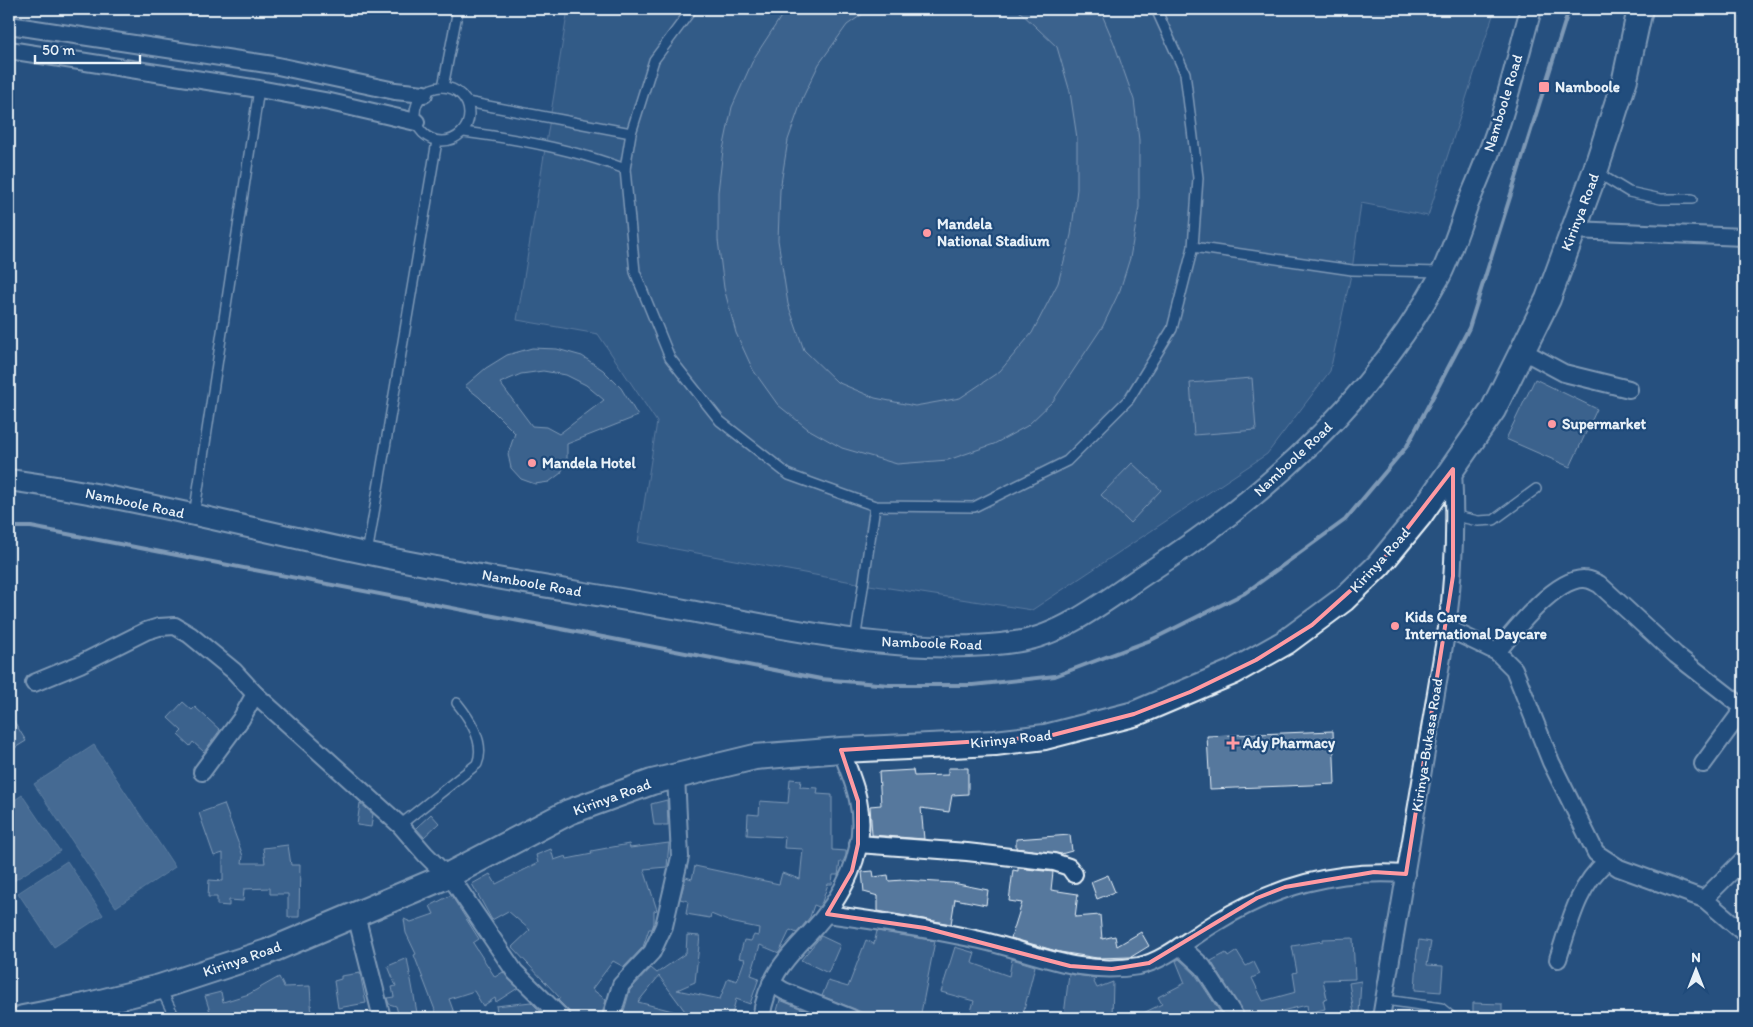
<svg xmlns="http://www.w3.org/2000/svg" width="1753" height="1027" viewBox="0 0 1753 1027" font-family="Itim,sans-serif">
<rect width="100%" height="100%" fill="#27517f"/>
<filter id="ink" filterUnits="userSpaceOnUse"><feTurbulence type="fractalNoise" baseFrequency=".02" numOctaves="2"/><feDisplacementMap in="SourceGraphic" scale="10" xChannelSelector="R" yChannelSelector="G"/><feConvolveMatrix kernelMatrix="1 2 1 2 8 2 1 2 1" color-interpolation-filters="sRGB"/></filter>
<g filter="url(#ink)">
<!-- green -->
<polygon fill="#436891" stroke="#96acc4" points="568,9 1495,9 1428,216 1361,203 1352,270 1330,371 1267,454 1032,610 863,584 638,542 657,422 598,334 517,320"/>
<!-- water -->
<g fill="#6b8aaa" stroke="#9db3c9">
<polygon points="94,745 175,867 116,907 34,784"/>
<polygon points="22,795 60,851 12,882 9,878 9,804"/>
<polygon points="67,861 103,915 54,947 18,893"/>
</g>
<!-- building -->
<g fill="#57789d" stroke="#e8f1f8" fill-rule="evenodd">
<polygon points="786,9 870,9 847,25 819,64 803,97 788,140 780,190 778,240 788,304 804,350 837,382 875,398 915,406 960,398 1000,371 1032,333 1058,283 1071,235 1077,189 1077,138 1070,92 1057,47 1017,9 1097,9 1103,17 1114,43 1134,100 1139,140 1139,207 1130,258 1120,290 1103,326 1053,401 1027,426 994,444 948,460 897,464 842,448 808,429 778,405 753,370 736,333 724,288 718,240 718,192 723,150 732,107 754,58"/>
<path d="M 532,348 L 557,349 L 582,356 L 603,370 L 621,388 L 638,416 L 567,444 L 567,459 L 561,473 L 549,482 L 535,484 L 521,479 L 511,468 L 508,454 L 515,433 L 479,397 L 465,386 L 486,368 L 507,355 ZM 543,371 L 566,375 L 586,385 L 604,400 L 559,434 L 546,427 L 532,426 L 500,383 L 521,374 Z"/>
<polygon points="1252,378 1256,430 1194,435 1190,383"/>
<polygon points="1535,379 1597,409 1570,467 1506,439"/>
<polygon points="1132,463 1161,490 1130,523 1101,495"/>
<polygon points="183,702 192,710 195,707 220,730 204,752 193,742 190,746 178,735 182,731 168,718"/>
<polygon points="9,713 26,741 13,749 9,742"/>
<polygon points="1333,731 1335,784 1210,789 1207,736"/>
<polygon points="948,768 968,768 968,794 952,795 949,812 921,808 924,839 872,835 870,806 881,805 879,772 913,770 914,776 948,775"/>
<polygon points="790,779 801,780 800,787 818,788 817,794 832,795 832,850 846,851 846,855 843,862 840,862 838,875 833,875 832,884 828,884 822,902 819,907 814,905 810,917 797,933 790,930 779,953 760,945 751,975 759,978 750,1004 736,999 731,1018 716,1018 694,1013 693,1018 690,1018 659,976 638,1002 684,1014 684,1018 644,1018 644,1016 624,1011 630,990 651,968 657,973 686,953 687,935 700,936 695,982 677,990 720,999 728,978 737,981 745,959 739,958 744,940 751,941 754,935 758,936 759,928 730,922 711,914 710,918 686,914 688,901 680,899 686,877 692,879 695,866 779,884 782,873 800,879 803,849 784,848 785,837 747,835 748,814 759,815 760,801 788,803"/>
<polygon points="667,800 668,825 654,825 651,804"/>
<polygon points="360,803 373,814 371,827 357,825"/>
<polygon points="224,804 243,856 242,863 265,863 263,848 288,845 291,865 300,865 299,917 288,917 288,894 270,894 270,888 244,889 243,901 229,900 229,906 217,905 217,897 208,897 209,880 223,881 223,853 214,856 199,813"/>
<polygon points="431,814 439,823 424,837 416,828"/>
<polygon points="1070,835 1072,851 1061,854 1016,848 1016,839"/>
<polygon points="669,843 667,867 644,869 657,910 654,911 654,923 652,929 649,929 643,947 624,967 613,961 592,989 606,1000 601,1018 572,1018 569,1011 557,999 560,998 512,947 530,930 508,911 492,920 472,884 490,874 496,884 538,863 536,855 551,849 554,860 566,856 567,859 592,854 591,851 629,844 630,848"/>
<polygon points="1018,868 1053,872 1051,890 1078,894 1075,917 1100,915 1102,939 1115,936 1117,946 1141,932 1149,946 1131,957 1097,958 1060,952 1011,938 1022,903 1009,901 1013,870 1018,871"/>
<polygon points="873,871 874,877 888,875 889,881 903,880 953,883 988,890 986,905 955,899 951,924 878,911 878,896 864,892 862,872"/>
<polygon points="1108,875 1115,892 1097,899 1091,882"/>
<polygon points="451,895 479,939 473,943 495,977 503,972 518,988 496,1002 495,998 483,1006 474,991 449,999 456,1018 438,1018 414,955 416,954 406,933 404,919 411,922 434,914 430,906"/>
<polygon points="877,931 935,941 920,1018 868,1018 869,1016 855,1009 822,996 828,981 848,987 866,940 874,944"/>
<polygon points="821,936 840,945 828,973 801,960"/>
<polygon points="1353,938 1355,979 1323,980 1327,999 1323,1000 1325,1009 1308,1013 1307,1005 1273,1013 1275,1018 1246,1018 1211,961 1226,953 1228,957 1237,951 1246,966 1254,962 1260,974 1252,978 1263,1001 1296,992 1293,973 1297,972 1292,946 1323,941 1323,939"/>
<polygon points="1419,940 1431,942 1427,965 1443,966 1441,992 1415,990 1417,959 1416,959"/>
<polygon points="955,947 975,953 972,963 1009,976 1012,959 1035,966 1022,1018 969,1018 974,1001 941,992"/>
<polygon points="407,958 418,1018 399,1017 396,1006 389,1004 387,998 394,997 392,987 396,986 388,966"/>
<polygon points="1179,959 1195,974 1224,1018 1133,1018 1162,1004 1158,997 1185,983 1176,961"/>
<polygon points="360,973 366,1003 338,1008 334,981 341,979 341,976"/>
<polygon points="1069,974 1096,978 1093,980 1097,988 1113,982 1112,1018 1064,1015"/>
<polygon points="279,977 284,987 310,986 312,1018 212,1018 205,996 221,992 223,1002 249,994"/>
<polygon points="1361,981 1359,1014 1354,1014 1349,983"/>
<polygon points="780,1000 821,1017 821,1018 775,1018"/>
<polygon points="531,1002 544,1015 498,1018 496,1006"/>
<polygon points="1473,1003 1502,1004 1502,1018 1473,1018"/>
</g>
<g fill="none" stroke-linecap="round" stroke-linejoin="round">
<defs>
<g id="service">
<polyline points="692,9 654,60 631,133 625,169 635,272 670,358 720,421 789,475 875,506 974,507 1067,461 1129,399 1172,329 1193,247 1198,178 1185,73 1156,9"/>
<circle cx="442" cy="114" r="27"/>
<polyline points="443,87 458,9"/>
<polyline points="467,102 631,133"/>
<path d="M 464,132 C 519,139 573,149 625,169"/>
<polyline points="1596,172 1629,192 1661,199 1692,199"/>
<polyline points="1193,247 1352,270 1442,272"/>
<polyline points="194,516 259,89"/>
<polyline points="1456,516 1478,521 1494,520 1536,489"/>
<polyline points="367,554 437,141"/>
<polyline points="855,641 875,506"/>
<path d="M 400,825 L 477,764 C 486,743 470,719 457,703"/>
<polyline points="160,987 175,1018"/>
<polyline points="1386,1000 1441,1008 1453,1018"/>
</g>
<g id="minor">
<polyline points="9,25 273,65 395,91 424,94"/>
<polyline points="9,50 259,89 330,102 416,122"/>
<polyline points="1573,230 1744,237"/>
<polyline points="1523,351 1564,373 1629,389"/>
<polyline points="1447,628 1497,652 1514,669 1551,762 1596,853 1619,868 1704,899 1744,933"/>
<path d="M 1497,652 C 1514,631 1555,578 1584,579 C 1590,579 1594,582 1599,584 L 1676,655 L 1744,708 L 1703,764"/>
<polyline points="34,683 80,664 146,631 159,627 175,626 190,635 234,671 255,694 400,825 425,854 456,885 515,972 562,1018"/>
<polyline points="202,772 241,719 255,694"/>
<polyline points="858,844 967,852 1054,862 1069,867 1074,874"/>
<polyline points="1704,899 1744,859"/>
<path d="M 827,914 C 879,921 929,929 980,940 C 1037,953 1078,976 1139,966 C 1164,961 1193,936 1215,923 C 1275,886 1335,869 1406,874"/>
<polyline points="356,915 382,1018"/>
<polyline points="1180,946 1203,967 1236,1018"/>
<path d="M 1558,959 C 1570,923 1577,887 1606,862"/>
<polyline points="771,983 784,991 851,1018"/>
<polyline points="611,1018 621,985 652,952 664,926 680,857 676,776"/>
<path d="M 761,1018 C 767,980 783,961 809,934 C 842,899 869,851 858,800 C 855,784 847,766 841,750"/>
<path d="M 1381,1018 L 1447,628 C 1454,575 1456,523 1453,469"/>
</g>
<path id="tertiary" d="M 9,480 C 127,496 243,527 360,552 C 467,575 576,591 685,610 C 790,629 914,659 1021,641 C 1066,634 1114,594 1153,569 C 1269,494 1373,398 1440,276 C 1451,254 1459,229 1467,206 C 1479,177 1492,148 1501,118 C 1512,82 1521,45 1531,9"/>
<polyline id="secondary" points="23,1018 85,1006 160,987 267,952 447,876 569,812 652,782 755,757 841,750 995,743 1045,737 1134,714 1233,672 1286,642 1344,599 1379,565 1420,515 1493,410 1548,299 1595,172 1625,79 1640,9"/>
</defs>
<!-- service casing -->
<use href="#service" stroke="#e8f1f8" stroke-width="12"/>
<!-- minor casing -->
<use href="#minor" stroke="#e8f1f8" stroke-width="20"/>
<!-- tertiary casing -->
<use href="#tertiary" stroke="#e8f1f8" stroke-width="24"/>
<!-- secondary casing -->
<use href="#secondary" stroke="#e8f1f8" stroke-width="28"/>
<!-- service -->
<use href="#service" stroke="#1f4a7a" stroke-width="9"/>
<!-- minor -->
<use href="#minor" stroke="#1f4a7a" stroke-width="16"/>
<!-- tertiary -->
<use href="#tertiary" stroke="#1f4a7a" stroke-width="20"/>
<!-- secondary -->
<use href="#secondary" stroke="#1f4a7a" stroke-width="24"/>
<!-- rail -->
<polyline stroke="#e8f1f8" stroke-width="4" points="9,527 31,527 821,679 889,685 973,685 1055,676 1151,640 1245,593 1345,520 1407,446 1469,328 1569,9"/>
</g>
</g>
<!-- marked area -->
<path d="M0 0H1753V1027H0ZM 1453,469 L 1453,576 L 1406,874 L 1374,872 L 1285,887 L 1257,898 L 1149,963 L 1112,969 L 1070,966 L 925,928 L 827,914 L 852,871 L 858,844 L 858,801 L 841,750 L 1045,737 L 1134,714 L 1190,692 L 1256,660 L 1312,625 L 1379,565 Z" fill="#27517f" fill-opacity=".55" fill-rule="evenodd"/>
<path fill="none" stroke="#ff9aa2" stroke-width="4" stroke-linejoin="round" d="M 1453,469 L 1453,576 L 1406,874 L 1374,872 L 1285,887 L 1257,898 L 1149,963 L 1112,969 L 1070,966 L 925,928 L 827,914 L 852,871 L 858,844 L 858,801 L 841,750 L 1045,737 L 1134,714 L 1190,692 L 1256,660 L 1312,625 L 1379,565 Z"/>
<!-- markers -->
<g fill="#ff9aa2" stroke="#1f4a7a" stroke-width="2">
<rect x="1538" y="81" width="12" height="12" rx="2.5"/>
<circle cx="927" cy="233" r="5"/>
<circle cx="1552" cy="424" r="5"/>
<circle cx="532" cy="463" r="5"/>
<circle cx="1395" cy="626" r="5"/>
<path d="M1230.5 735.5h5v5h5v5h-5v5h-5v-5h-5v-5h5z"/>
</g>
<g text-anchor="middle" stroke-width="4.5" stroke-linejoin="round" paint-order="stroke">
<!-- poi labels -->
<g font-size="15" font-weight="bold" fill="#e8f1f8" stroke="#1f4a7a" text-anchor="start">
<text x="1555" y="92">Namboole</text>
<text x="937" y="229">Mandela<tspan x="937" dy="17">National Stadium</tspan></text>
<text x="1562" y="429">Supermarket</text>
<text x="542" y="468">Mandela Hotel</text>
<text x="1405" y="622">Kids Care<tspan x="1405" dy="17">International Daycare</tspan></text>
<text x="1243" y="748">Ady Pharmacy</text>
</g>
<!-- street labels -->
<g font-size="15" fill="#e8f1f8" stroke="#1f4a7a">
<text transform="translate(1503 103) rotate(-73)" y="5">Namboole Road</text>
<text transform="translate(1580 212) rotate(-69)" y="5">Kirinya Road</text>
<text transform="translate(1293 459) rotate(-43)" y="5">Namboole Road</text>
<text transform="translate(135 503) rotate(12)" y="5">Namboole Road</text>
<text transform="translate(1380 560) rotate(-48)" y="5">Kirinya Road</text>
<text transform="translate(532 583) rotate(10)" y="5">Namboole Road</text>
<text transform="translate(932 643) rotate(2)" y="5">Namboole Road</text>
<text transform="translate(1011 739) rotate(-6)" y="5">Kirinya Road</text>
<text transform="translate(1427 745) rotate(-81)" y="5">Kirinya-Bukasa Road</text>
<text transform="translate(612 797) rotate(-20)" y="5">Kirinya Road</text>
<text transform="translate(242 959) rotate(-19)" y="5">Kirinya Road</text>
</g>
</g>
<!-- margin -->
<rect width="1753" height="1027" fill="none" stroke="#1f4a7a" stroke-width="30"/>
<rect x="15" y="15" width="1723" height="997" fill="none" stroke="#e8f1f8" stroke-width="2" filter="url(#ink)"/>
<!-- north arrow -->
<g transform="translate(1696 970)" stroke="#1f4a7a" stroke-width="4" paint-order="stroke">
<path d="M0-4L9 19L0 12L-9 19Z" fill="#e8f1f8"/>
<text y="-8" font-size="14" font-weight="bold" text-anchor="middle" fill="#e8f1f8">N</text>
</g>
<!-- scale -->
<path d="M35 55v8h105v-8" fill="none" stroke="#e8f1f8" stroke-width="2.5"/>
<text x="42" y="55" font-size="15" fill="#e8f1f8" stroke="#1f4a7a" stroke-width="4" paint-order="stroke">50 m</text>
</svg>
